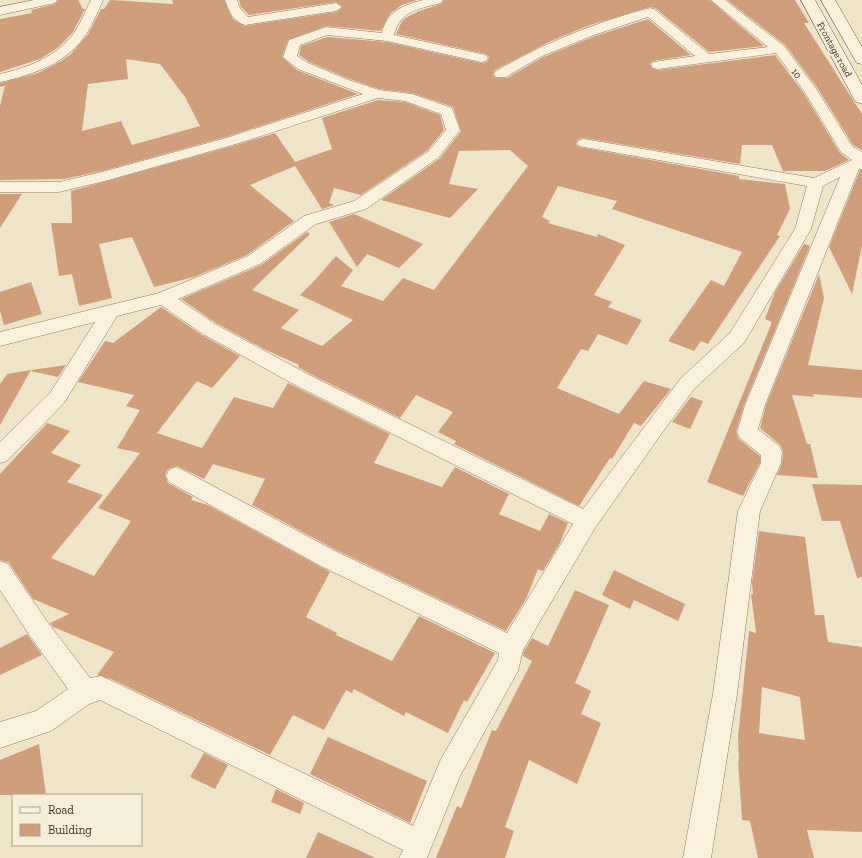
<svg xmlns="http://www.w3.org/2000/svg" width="862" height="858" viewBox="0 0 862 858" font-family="'Zilla Slab',serif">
<rect width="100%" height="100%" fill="#f0e4c8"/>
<!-- building -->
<g fill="#cf9f7d" fill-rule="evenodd">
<polygon points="58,0 78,0 83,9 85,9 73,32 59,47 40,59 0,72 0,19 32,13 31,10 55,4"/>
<path d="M 110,0 L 173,4 L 172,0 L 224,0 L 233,19 L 245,26 L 336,12 L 343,7 L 336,2 L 249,15 L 241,7 L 239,0 L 417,0 L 402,5 L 391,13 L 387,19 L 381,31 L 326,26 L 288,40 L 282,57 L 297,70 L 358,94 L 226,137 L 102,171 L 64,179 L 0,180 L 0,106 L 5,86 L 0,87 L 0,83 L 38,73 L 61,61 L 71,54 L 88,34 L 101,9 L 104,9 ZM 126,59 L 160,64 L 185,97 L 200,126 L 132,145 L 121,121 L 82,131 L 88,84 L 128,79 Z"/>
<polygon points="444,0 710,0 764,46 709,52 655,8 650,7 590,25 551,41 495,70 493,75 496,78 507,78 541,58 595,36 648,19 691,55 653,61 650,64 653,69 658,70 775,55 803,92 840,153 849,160 825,171 783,171 772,145 742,145 740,164 584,138 578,139 576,144 579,147 739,176 739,179 785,184 790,209 777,235 780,236 708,344 701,341 694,351 668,341 711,280 724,286 742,252 612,209 617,201 558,186 542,217 550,221 548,223 597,237 598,234 625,245 594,295 612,302 608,307 642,320 627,345 598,334 588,351 581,349 557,388 619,414 644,381 671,389 641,426 634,423 612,459 610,458 579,506 454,444 456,441 438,432 453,412 416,395 400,418 314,376 298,367 299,365 264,349 216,323 181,299 261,265 307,232 310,234 252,290 299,310 281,328 322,346 353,320 300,295 316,279 336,256 353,270 341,286 383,301 403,278 434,290 528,166 510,150 459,151 449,184 478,189 450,218 381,200 440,158 461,131 453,107 412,93 379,89 347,78 309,62 299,55 301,46 327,37 387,42 481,63 487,62 489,57 486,54 396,34 402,21 407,17 419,11 441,4"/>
<polygon points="727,0 795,0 809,23 804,23 862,114 862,150 853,145 818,89 785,45"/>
<polygon points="378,100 405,102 440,115 444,130 428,150 361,195 334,188 329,203 334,205 322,209 295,166 250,185 294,221 247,255 194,277 154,287 132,237 99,244 112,298 79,306 72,274 59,276 51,223 72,223 71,191 236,145 275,133 295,162 332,149 322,118"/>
<polygon points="860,170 862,170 862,246 852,294 829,247"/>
<polygon points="0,194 22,194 0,228"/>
<polygon points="354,214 423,244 399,268 367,254 357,267 329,222"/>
<polygon points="804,244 810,246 744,405 736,432 739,439 760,456 760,463 743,496 707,482 772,322 765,319 775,292"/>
<polygon points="819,274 824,298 808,365 862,370 862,398 813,394 814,397 792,395 807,444 810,444 818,478 777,475 782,463 783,451 780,445 760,428 766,405"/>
<polygon points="31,282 42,314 4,325 0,311 0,292"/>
<polygon points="161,307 202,335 240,356 212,388 197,381 157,433 202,448 234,397 273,408 288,383 390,434 374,463 442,487 455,467 509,494 499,514 540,531 549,514 568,523 560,543 543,571 538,569 526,599 506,631 336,550 252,505 265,479 213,464 204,479 177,466 168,469 165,475 168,483 193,497 191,500 208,505 330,572 306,617 337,633 336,635 392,661 419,616 495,653 467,702 464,700 448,733 406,712 404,716 354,689 352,693 346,690 324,730 293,715 270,755 111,679 97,675 114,652 53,627 50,623 69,614 33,599 9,563 0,560 0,474 47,423 70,431 51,453 81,465 67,482 103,495 51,558 94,576 131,521 98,508 140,453 117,448 140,410 126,406 134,395 78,382 105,341 113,343"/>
<polygon points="66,365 58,377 31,371 32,370"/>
<polygon points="31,370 0,425 0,384 7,374"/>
<polygon points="691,397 703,401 690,429 672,422"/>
<polygon points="812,484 862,485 862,577 857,578 840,521 822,521"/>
<path d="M 759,531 L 805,537 L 815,615 L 824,615 L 828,642 L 862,647 L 862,832 L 807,830 L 814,858 L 758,858 L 750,821 L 742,820 L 738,760 L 739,761 L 738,737 L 749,631 L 756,633 L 751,594 L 753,594 L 752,583 ZM 762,687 L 800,697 L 805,740 L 759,733 Z"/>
<polygon points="614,570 685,604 678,621 634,600 630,609 602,595"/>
<polygon points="575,590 609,605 575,683 591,691 581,714 601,723 577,784 529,760 505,827 514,831 505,858 436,858 457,806 461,808 492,730 496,731 532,661 523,656 524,651 532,638 548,646"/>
<polygon points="27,634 42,655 0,675 0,648"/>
<polygon points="328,737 427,781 410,823 310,774"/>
<polygon points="39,744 46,795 0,795 0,760"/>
<polygon points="204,753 228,765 215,789 190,777"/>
<polygon points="276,789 304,803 300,814 271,802"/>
<polygon points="318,832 376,858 306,858"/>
</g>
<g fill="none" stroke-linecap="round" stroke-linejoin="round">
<defs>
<g id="minor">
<polygon points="34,0 57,0 55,3 0,15 0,7"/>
<path d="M 91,0 L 103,0 C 98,11 93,23 87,33 C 68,63 33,75 0,82 L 0,74 C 27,68 58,56 74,33 C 81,23 85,11 91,0 Z"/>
<path d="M 225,0 L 237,0 L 240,8 L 248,17 L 336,3 L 342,7 L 336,11 L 245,25 C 234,22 228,10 225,0 Z"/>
<path d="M 423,0 L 443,0 L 441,3 C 420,9 400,10 394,35 L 486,55 L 488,58 L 486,61 L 481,62 L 387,41 L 327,35 L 300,45 L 297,56 L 308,63 L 346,79 L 379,90 L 412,94 L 452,108 L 460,130 L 439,157 L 366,209 L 316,224 L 260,264 L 178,299 L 215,324 L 313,377 L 583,509 L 681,378 L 730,333 L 795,229 L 807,186 L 584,147 L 579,146 L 577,143 L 579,140 L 584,139 L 814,178 L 852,160 L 841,152 L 804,91 L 776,53 L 658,69 L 653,68 L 651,65 L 653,62 L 695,56 L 648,17 L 594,35 L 540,57 L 506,77 L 496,77 L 494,74 L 496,71 C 544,43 596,22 650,8 L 654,9 L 709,54 L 768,47 L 711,0 L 725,0 L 784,46 L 817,90 L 852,146 L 862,152 L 862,169 L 859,169 L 765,405 L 758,429 L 779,446 L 782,452 L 781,463 L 760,511 L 737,694 L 711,858 L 683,858 L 713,694 L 738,511 L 761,463 L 761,455 L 740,438 L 737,432 L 745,405 L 840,177 L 823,186 L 811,229 L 744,343 L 695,388 L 664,430 L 595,528 L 523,650 L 518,671 L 460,776 L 427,858 L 399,858 L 403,850 L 100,700 L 89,704 L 51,731 L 0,748 L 0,722 L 36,711 L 68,689 L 30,636 L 0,590 L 0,561 L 8,564 L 46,620 L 90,678 L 101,676 L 110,680 L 413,826 L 441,759 L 498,660 L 499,653 L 319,565 L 169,482 L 166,476 L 169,470 L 176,467 L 183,470 L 335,551 L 507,633 L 573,524 L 299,387 L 203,334 L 161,305 L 117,316 L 64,403 L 7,461 L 0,463 L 0,442 L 50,393 L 95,322 L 0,346 L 0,332 L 159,293 L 248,256 L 304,216 L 354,201 L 429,151 L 446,130 L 441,114 L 405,101 L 378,98 L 236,144 L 105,181 L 59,192 L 0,192 L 0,182 L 59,182 L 102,172 L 226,138 L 363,94 L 298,69 L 283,57 L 289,40 L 326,27 L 382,33 C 387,11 404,5 423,0 Z"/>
</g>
<g id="secondary">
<polygon points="801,0 815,0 862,85 862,104 856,102 854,99"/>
<polygon points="821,0 835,0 862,47 862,64 857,63 855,60"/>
</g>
</defs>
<!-- minor casing -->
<use href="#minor" stroke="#8d765c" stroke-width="1"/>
<!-- secondary casing -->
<use href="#secondary" stroke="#6f573f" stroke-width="1"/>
<!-- minor -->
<use href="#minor" fill="#faf1dc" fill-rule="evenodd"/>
<!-- secondary -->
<use href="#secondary" fill="#faf1dc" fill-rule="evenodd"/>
</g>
<g text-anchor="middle" stroke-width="4" stroke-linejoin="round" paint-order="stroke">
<!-- far-street labels -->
<g font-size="10" fill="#3d2e20" stroke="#f7eed8">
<text transform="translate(835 49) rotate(61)" y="4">Frontage road</text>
<text transform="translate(797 73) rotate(52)" y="4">10</text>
</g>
</g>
<!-- legend -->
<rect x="12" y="794" width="130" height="52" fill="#f7eed8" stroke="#ada18e"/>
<rect x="20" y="807" width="20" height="6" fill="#faf1dc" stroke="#ada18e"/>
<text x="48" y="814" font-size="12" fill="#3d2e20">Road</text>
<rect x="20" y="824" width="20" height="12" fill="#cf9f7d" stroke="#ada18e"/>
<text x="48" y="834" font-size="12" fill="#3d2e20">Building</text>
</svg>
